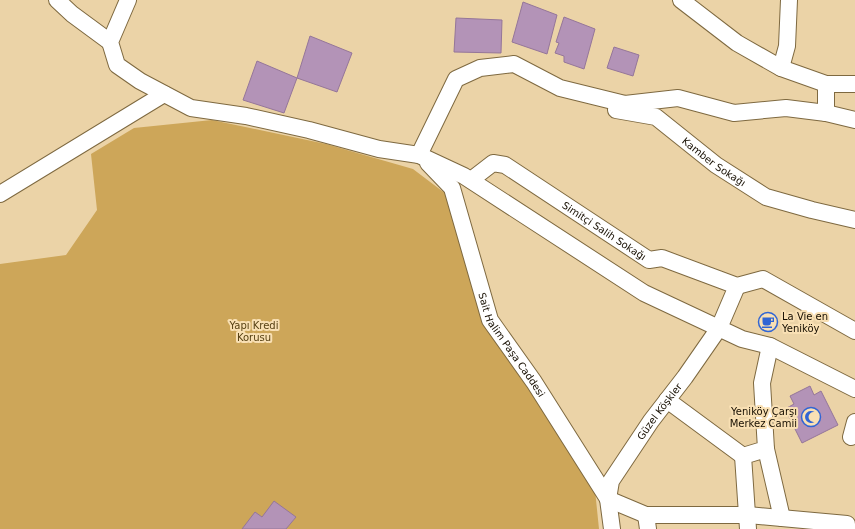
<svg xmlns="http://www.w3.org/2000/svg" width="855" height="529" viewBox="0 0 855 529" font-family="'DejaVu Sans',sans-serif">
<rect width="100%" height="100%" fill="#ebd3a7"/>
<!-- green -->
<polygon fill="#cda659" points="212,120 326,144 413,169 450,197 469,263 527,382 595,490 599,529 0,529 0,264 66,255 97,210 91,154 134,128"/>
<!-- building -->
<g fill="#b393b7" stroke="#957699">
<polygon points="523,2 557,15 547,54 512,42"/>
<polygon points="564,17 595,29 584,69 564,62 564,56 555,53 559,43 556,42"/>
<polygon points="456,18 502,20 501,53 454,52"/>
<polygon points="310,36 352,53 337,92 297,78"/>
<polygon points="614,47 639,55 633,76 607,68"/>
<polygon points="257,61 297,78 284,113 243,100"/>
<polygon points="810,386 814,395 821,391 838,425 802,443 785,409 794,404 790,396"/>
<polygon points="274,501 296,517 286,529 242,529 255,512 262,517"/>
</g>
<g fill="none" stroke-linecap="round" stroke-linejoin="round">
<defs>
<g id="street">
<polyline points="57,0 72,14 110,42"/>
<polyline points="128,0 110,42 117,65 140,81 191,108 246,116 309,130 379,149 419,155 464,176 644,293 742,339 770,346 855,389"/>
<polyline points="681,0 737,43 781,68 826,84 826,113"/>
<polyline points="781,68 787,46 789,0"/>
<polyline points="826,84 855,84"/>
<path id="s1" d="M 616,110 L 656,117 L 716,165 L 766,197 L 812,210 L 855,220"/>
<polyline points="419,155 456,79 480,68 514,64 560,88 625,104 678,98 734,113 786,108 826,113 855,120"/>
<path id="s2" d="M 428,163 L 452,188 L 490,320 L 534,382 L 608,499 L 612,529"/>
<path id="s3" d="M 471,180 L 493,163 L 505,165 L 649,260 L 662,258 L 737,286 L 763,279 L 855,331"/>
<polyline points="0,194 164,94"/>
<polyline points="667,400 743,456"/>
<polyline points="851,437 855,422"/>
<polyline points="766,449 782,518"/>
<path id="s4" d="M 608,499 L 611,481 L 651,421 L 685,377 L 719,328 L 737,286"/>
<polyline points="608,499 646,515 748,515 847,524 847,529"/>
<polyline points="646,515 648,529"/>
<polyline points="748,529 743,456 766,449 762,383 770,346"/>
</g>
</defs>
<!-- street casing -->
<use href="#street" stroke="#7e6940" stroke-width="18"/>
<!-- street -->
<use href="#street" stroke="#fff" stroke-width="16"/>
</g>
<!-- icons -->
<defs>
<symbol id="cafe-ring" viewBox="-11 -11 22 22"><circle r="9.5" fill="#f9e0b4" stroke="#3065d4" stroke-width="1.5"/><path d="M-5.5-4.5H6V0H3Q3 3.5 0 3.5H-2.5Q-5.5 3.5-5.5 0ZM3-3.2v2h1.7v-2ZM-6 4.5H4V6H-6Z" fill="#3065d4"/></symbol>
<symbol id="mosque-ring" viewBox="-11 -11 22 22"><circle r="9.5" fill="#f9e0b4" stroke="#3065d4" stroke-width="1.5"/><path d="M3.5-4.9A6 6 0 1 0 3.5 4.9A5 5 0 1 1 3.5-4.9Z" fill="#3065d4"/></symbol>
</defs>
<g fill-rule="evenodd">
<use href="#cafe-ring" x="757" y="311" width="22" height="22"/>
<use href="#mosque-ring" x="800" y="406" width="22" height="22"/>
</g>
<g text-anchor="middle" stroke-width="4" stroke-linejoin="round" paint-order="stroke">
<!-- street labels -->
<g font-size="10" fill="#160e01" stroke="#f9e0b4">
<text dy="4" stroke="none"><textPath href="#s1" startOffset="114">Kamber Sokağı</textPath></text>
<text dy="4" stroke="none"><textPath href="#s3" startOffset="159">Simitçi Salih Sokağı</textPath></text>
<text dy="4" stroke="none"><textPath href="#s2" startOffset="204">Sait Halim Paşa Caddesi</textPath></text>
<text dy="4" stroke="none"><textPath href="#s4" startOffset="103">Güzel Köşkler</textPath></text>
</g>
<!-- poi labels -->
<g font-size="10" fill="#160e01" stroke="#f9e0b4" text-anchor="start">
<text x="782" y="320">La Vie en<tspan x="782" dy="12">Yeniköy</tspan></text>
<text x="797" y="415" text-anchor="end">Yeniköy Çarşı<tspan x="797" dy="12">Merkez Camii</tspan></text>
</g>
<!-- park labels -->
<g font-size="10" fill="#564013" stroke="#f9e0b4">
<text x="254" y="329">Yapı Kredi<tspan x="254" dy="12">Korusu</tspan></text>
</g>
</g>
</svg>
